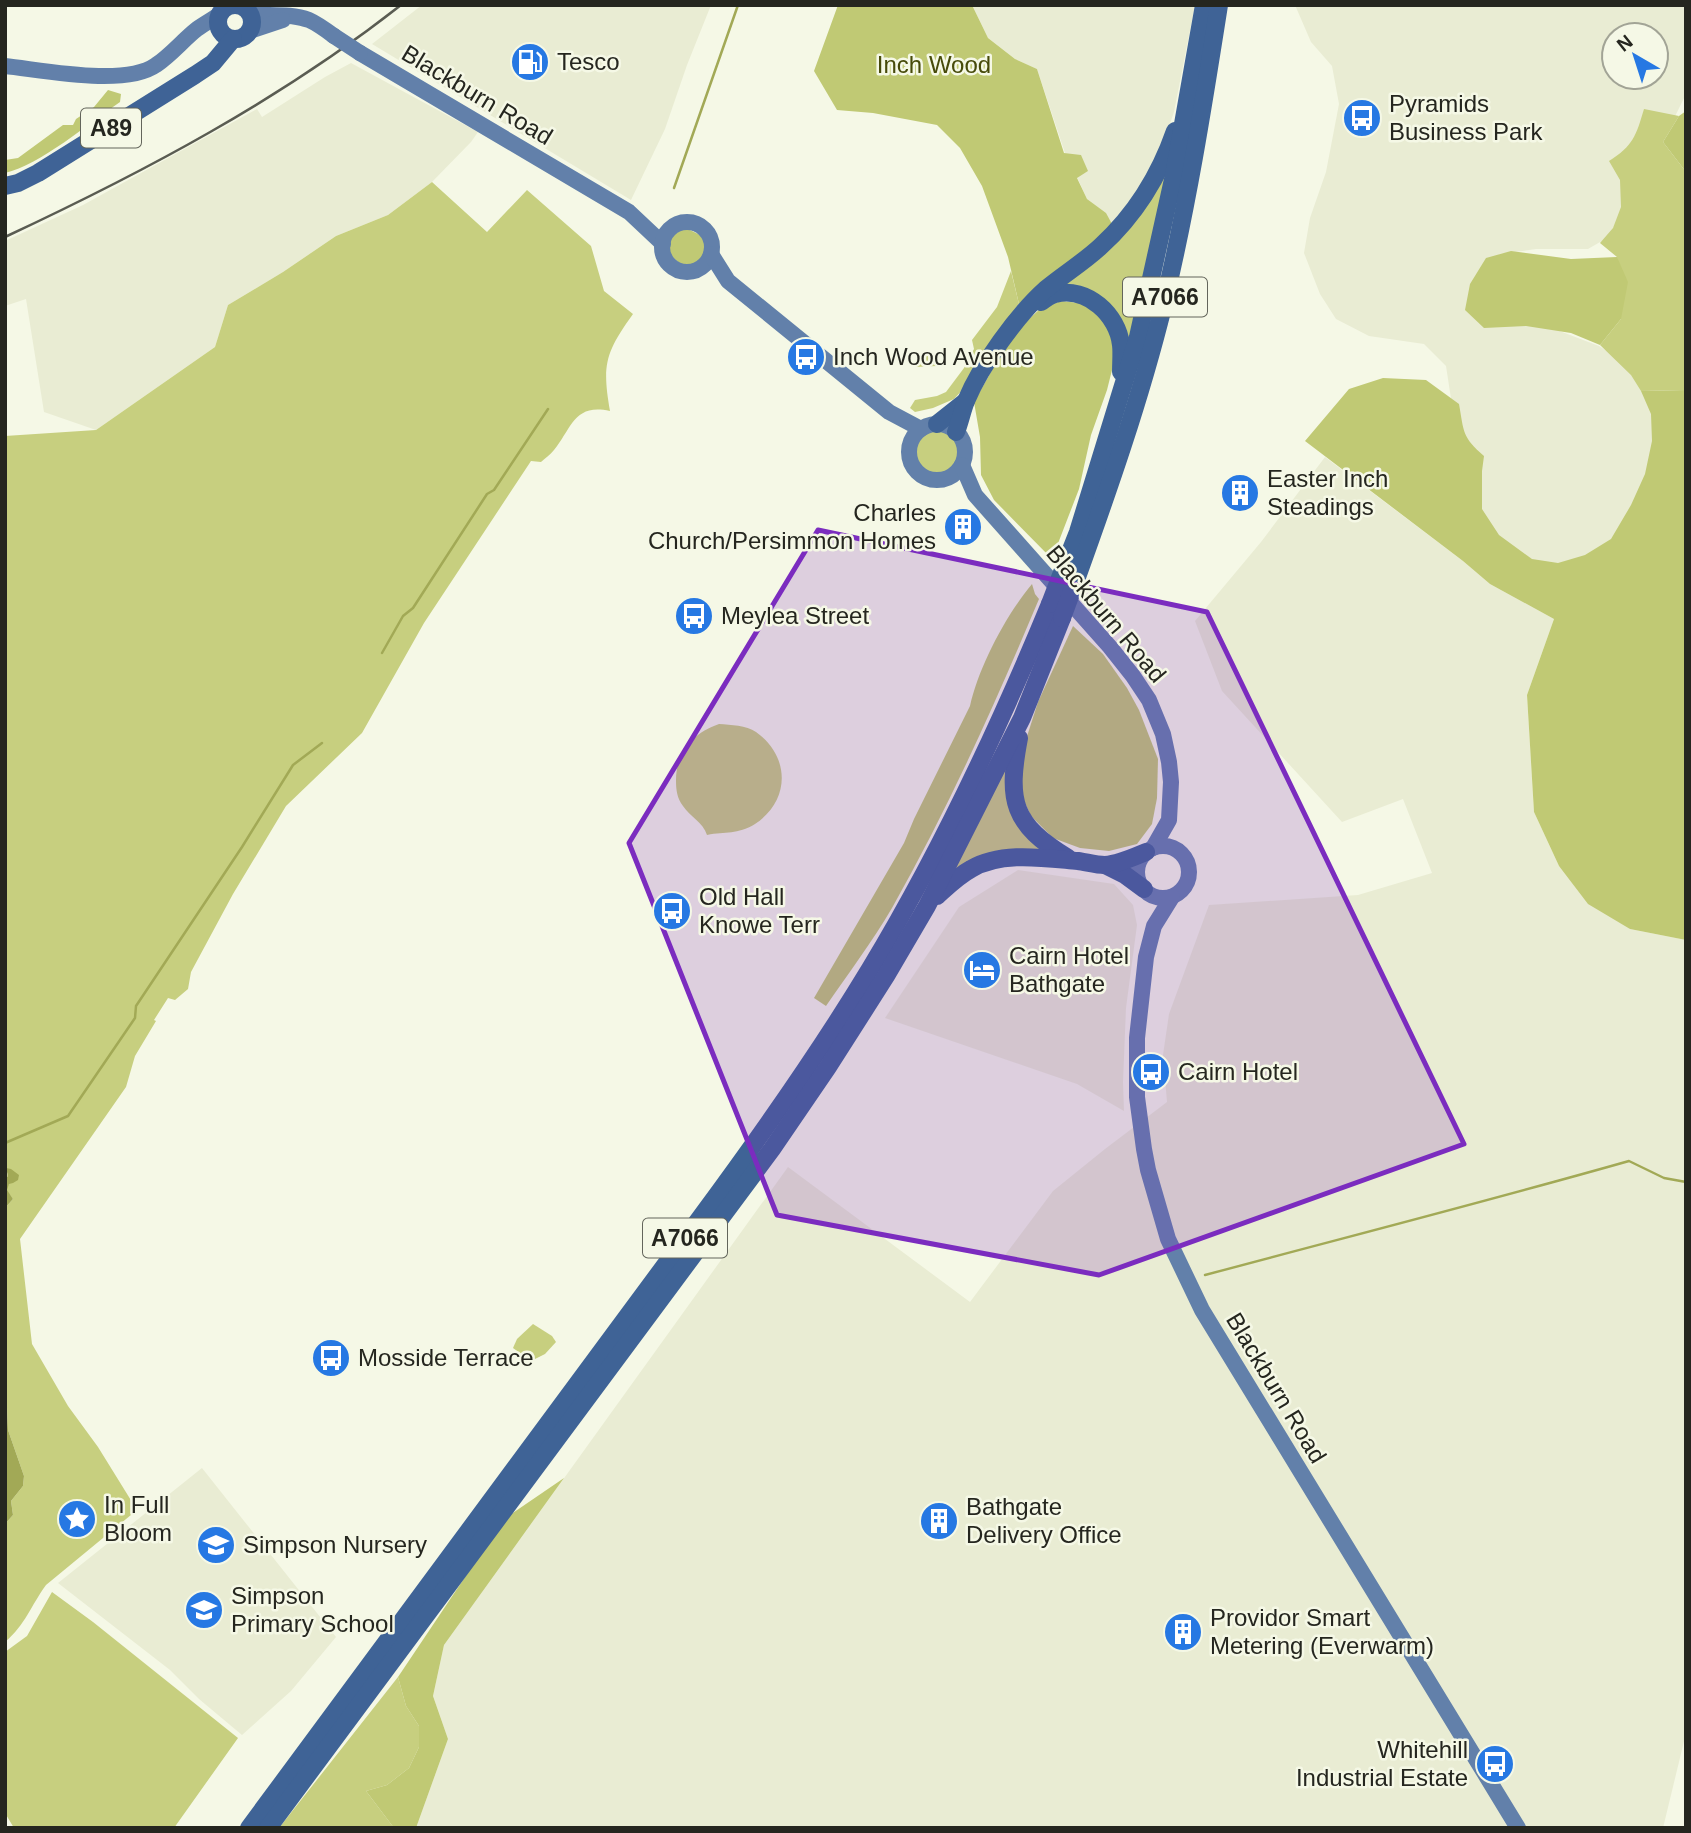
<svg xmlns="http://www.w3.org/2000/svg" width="1691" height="1833" viewBox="0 0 1691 1833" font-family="Helvetica,sans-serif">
<rect width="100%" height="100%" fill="#f5f8e6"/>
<!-- built -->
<g fill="#e9ecd3" fill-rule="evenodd">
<polygon points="422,5 711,5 687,65 665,129 631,200 372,44"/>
<polygon points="972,5 1195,5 1174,112 1160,153 1147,178 1112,224 1105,213 1087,199 1077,177 1088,171 1065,153 1037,69 1015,59 988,38"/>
<path d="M 1295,5 L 1686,5 L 1686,94 L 1647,173 L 1607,238 L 1588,249 L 1536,249 L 1500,254 L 1487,263 L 1475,276 L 1468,296 L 1476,318 L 1549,327 L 1599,346 L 1648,378 L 1660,454 L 1622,534 L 1574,565 L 1540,563 L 1504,546 L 1482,525 L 1461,464 L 1446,366 L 1424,344 L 1369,336 L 1336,319 L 1320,294 L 1304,253 L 1310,218 L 1326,172 L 1339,104 L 1332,66 L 1311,42 ZM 1614,35 L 1656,35 L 1656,77 L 1614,77 Z"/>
<polygon points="351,63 478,132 471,142 432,182 388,215 336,236 283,272 228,305 215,347 96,430 44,412 26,299 5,306 5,241 83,205 257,109 262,117 325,77"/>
<polygon points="1325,457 1463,561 1490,584 1554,619 1527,695 1534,812 1559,866 1630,929 1686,940 1686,1733 1663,1828 416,1828 448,1739 433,1696 444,1645 788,1167 970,1302 1053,1191 1105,1149 1167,1102 1163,1055 1169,1014 1209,905 1358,895 1432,873 1403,799 1342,822 1222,691 1195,621 1261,542"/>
<polygon points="1018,870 1114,884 1133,905 1137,925 1126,1008 1123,1082 1124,1111 1077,1084 885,1018 959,907"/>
<polygon points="202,1468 336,1637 291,1691 242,1735 199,1699 170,1670 58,1583"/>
</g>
<!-- green -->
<g fill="#c7cf7f">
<path d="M 1644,109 L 1679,116 L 1663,142 L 1686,172 L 1686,390 L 1641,391 L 1631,375 L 1600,345 L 1621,319 L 1617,257 L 1600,243 L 1613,228 L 1621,207 L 1620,180 L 1609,161 C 1633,146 1636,136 1644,109 Z"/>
<polygon points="1172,152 1126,352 1062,285"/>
<path d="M 432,182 L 487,232 L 527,190 L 591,246 L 604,291 L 633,314 C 605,353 602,365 610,411 C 574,403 572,428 554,450 C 550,455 545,458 541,462 L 531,461 L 424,623 L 362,733 L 286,806 L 233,894 L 191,972 L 188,989 L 175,1000 L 168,998 L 154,1020 L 156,1021 L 135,1056 L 126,1087 L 20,1239 L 32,1344 L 68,1406 L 98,1447 L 137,1510 L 46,1585 C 30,1607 26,1624 5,1642 L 5,1524 L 13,1515 L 11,1501 L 23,1486 L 24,1476 L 8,1430 L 7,1407 L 5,1401 L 5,1208 L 13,1199 L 6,1190 L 9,1183 L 13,1183 L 6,1169 L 8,1176 L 5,1179 L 5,436 L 96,430 L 215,347 L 228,305 L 283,272 L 336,236 L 388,215 Z"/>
<polygon points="1011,271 1019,304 993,338 966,386 954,399 933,408 915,412 910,408 915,400 937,396 946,392 964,368 974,349 972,340 997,307"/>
<polygon points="924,354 938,357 940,363 937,366 915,367 913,364"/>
<circle cx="937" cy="452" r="25"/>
<path d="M 719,724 C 731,725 746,725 756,732 C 791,757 790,801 755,824 C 737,835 726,831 707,835 C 703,822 690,817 683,806 C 677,798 676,790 676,780 C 676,752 693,733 719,724 Z"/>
<polygon points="1005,763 1009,802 1050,856 951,872"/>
<polygon points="533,1324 552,1336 556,1342 545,1354 531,1361 513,1348 517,1339"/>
<polygon points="52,1592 93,1622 238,1738 174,1828 14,1828 5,1813 5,1652 27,1636"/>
<polygon points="398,1677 406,1706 419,1726 419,1747 409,1768 387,1785 366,1791 394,1828 279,1828"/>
</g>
<!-- forest -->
<g fill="#c0c974">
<polygon points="838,5 972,5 988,38 1015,59 1037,69 1064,153 1081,155 1088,171 1077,178 1087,199 1106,213 1112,224 1088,249 1039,286 1019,304 1008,257 982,186 960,148 937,125 873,113 837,110 814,71"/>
<path d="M 108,90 L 121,94 L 120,102 C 89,123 40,165 5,173 L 5,160 L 18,158 L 63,125 L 73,125 L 76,119 L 94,107 Z"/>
<polygon points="1686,111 1686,172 1663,142 1679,116"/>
<path d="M 686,228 L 700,235 L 708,245 C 701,275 676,270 665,245 C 670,236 677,232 686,228 Z"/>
<polygon points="1511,251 1571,259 1617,257 1628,282 1621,319 1600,345 1571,333 1526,326 1484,328 1465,310 1470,284 1486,258"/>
<polygon points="1061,301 1089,304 1111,333 1115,358 1107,390 1091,435 1079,489 1052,559 994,500 981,475 980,437 974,402 1004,349 1019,328 1040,309"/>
<path d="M 1383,378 L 1426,380 L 1459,404 C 1464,432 1462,437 1484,456 L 1482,471 L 1482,509 L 1499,535 L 1532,559 L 1558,563 L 1585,555 L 1611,539 L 1631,505 L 1645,474 L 1652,441 L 1651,414 L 1641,391 L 1686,390 L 1686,940 L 1630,929 L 1588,904 L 1559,866 L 1534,812 L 1527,695 L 1554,619 L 1490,584 L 1463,561 L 1305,441 L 1349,389 Z"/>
<path d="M 1032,584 L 1035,594 L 1039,599 C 995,704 948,809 892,908 C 872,942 848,974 826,1006 L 814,998 L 904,843 L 914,819 L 970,706 C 979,666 1006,615 1032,584 Z"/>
<polygon points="1073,626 1103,654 1127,688 1139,710 1158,759 1157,798 1152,824 1137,844 1109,851 1080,848 1053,838 1031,816 1019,790 1022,752 1038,702"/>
<polygon points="564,1478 444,1645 433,1696 448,1739 416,1828 394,1828 366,1791 387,1785 409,1768 419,1747 419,1726 406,1706 398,1677 504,1519"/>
</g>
<!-- water -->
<g fill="#a2a956">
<polygon points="6,1168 11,1169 19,1175 18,1180 13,1183 9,1184 7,1190 13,1199 5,1208 5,1179 8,1176"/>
<polygon points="5,1401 7,1407 8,1430 24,1476 23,1486 11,1501 13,1515 5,1524"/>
</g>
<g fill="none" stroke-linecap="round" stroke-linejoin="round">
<!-- stream -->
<g stroke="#a2a956" stroke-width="2.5">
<polyline points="674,188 738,5"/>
<polyline points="382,653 403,616 413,608 487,494 494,490 548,409"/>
<polyline points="5,1143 68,1116 135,1018 136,1006 242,847 293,765 322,743"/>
<path d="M 1205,1275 C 1347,1237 1488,1201 1629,1161 L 1664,1178 L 1686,1182"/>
</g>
<!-- secondary -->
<g stroke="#6280aa" stroke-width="16">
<path d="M 250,14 C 269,16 290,13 309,20 C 318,24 326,30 334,36"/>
<polyline points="250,31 283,20"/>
<polyline points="360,53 629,212 663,244"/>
<path d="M 5,66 C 43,70 125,87 156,65 C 171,55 183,40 197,29 C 204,24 213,19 220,14"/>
<circle cx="687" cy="247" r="25"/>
<polyline points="711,254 728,281 889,412 921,429"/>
<circle cx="937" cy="452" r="28"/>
<polyline points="962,465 975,495 1110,647 1133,676 1149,700 1163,734 1169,762 1171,782 1169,820 1153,848"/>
<circle cx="1163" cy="872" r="26"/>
<polyline points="1172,897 1154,926 1146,957 1137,1038 1137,1097 1144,1149 1148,1170 1168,1239 1202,1310 1518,1828"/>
</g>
<!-- primary -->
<g stroke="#3f6396" stroke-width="18">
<circle cx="235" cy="22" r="17"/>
<polyline points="5,186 18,183 38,173 195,75 213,63 233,39"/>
<path d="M 1041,302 C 1045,299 1051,295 1055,294 C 1087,286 1118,315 1121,345 C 1122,353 1121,363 1121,372"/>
<polyline points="937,424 966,401"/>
<path d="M 956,432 C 960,422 962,411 966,401 C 981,365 1017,315 1046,289 C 1064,274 1084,262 1101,246 C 1135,215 1160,174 1175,131"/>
<polyline points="1063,570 1078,532 1138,337 1174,175 1204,5"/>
<path d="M 1076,580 C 1108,491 1140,400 1163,307 C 1187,208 1203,107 1219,5"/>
<path d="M 1019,738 C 1007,801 1012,824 1068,858"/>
<polyline points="1105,865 1125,875 1144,889"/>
<path d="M 937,896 C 948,886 958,876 971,869 C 1001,851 1044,858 1078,861 C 1086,862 1096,865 1105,865 C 1119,864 1134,857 1146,852"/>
<path d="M 249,1828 L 700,1218 C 760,1137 818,1055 870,969 C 940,853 998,730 1050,604"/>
<polyline points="268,1828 772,1149 828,1067 886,976 927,906 1022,718 1062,618"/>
</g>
<!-- rail -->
<path stroke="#5a5c52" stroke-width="2.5" d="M 5,237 C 144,172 280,100 401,5"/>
<!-- secondary-bridge -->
<polyline stroke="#6280aa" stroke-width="16" points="334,36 360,53"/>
<!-- primary-bridge -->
<g stroke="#3f6396" stroke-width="18">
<polyline points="1050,604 1063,570"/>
<polyline points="1062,618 1076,580"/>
</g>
</g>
<!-- marked area -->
<path fill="#7b2cbf" fill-opacity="0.2" stroke="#7b2cbf" stroke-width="5" stroke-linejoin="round" d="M 818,530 L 1207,612 L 1464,1144 L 1099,1275 L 777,1215 L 629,843 Z"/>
<!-- icons -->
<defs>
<symbol id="fuel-disc" viewBox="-11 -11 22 22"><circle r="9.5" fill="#2678e3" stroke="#f5f8e6"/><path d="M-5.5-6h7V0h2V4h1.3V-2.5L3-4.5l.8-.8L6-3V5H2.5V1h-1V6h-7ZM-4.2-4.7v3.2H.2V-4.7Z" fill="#fff"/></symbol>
<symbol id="bus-disc" viewBox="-11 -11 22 22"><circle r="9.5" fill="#2678e3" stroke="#f5f8e6"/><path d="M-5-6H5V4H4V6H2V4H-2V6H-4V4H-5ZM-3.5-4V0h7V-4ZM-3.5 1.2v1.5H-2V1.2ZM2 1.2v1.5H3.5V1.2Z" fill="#fff"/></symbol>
<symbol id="building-disc" viewBox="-11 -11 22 22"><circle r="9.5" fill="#2678e3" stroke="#f5f8e6"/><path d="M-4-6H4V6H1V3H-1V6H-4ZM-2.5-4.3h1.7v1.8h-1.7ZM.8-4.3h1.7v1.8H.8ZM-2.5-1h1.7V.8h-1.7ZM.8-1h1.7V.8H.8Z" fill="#fff"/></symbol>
<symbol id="hotel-disc" viewBox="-11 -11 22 22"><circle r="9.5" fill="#2678e3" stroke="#f5f8e6"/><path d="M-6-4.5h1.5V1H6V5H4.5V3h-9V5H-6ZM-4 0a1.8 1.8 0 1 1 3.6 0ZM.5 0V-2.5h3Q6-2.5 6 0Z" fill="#fff"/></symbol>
<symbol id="sight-disc" viewBox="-11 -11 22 22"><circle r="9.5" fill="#2678e3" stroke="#f5f8e6"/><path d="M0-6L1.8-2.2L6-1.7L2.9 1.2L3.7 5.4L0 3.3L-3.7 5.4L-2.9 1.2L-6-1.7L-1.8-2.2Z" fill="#fff"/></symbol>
<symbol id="school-disc" viewBox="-11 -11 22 22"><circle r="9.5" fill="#2678e3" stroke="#f5f8e6"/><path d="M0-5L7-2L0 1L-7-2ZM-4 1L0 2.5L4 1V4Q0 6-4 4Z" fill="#fff"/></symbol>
</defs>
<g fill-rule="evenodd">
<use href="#fuel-disc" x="508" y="40" width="44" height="44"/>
<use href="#bus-disc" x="1340" y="96" width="44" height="44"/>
<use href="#bus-disc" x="784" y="335" width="44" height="44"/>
<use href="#building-disc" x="1218" y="471" width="44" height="44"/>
<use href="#building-disc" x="941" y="505" width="44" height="44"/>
<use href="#bus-disc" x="672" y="594" width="44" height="44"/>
<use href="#bus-disc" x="650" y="889" width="44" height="44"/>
<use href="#hotel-disc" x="960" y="948" width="44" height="44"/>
<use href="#bus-disc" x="1129" y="1050" width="44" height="44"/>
<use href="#bus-disc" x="309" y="1336" width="44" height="44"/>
<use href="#sight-disc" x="55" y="1497" width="44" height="44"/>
<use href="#building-disc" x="917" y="1499" width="44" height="44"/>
<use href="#school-disc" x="194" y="1523" width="44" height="44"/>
<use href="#school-disc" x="182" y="1588" width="44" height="44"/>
<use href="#building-disc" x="1161" y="1610" width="44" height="44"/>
<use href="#bus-disc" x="1473" y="1742" width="44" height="44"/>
</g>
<g text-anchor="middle" stroke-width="5" stroke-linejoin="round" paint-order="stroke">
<!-- shield labels -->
<g fill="#f5f8e6" stroke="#63655b" stroke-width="2">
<rect x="81" y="108.5" width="60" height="39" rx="5"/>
<rect x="1123" y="277.5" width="84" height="39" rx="5"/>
<rect x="643" y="1218.5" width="84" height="39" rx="5"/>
</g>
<g font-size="23" font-weight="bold" fill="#25261f">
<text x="111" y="136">A89</text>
<text x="1165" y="305">A7066</text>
<text x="685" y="1246">A7066</text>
</g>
<!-- poi labels -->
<g font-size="24" fill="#25261f" stroke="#f5f8e6" text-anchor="start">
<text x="557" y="70">Tesco</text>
<text x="1389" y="112">Pyramids<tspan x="1389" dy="28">Business Park</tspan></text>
<text x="833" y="365">Inch Wood Avenue</text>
<text x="1267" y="487">Easter Inch<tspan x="1267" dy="28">Steadings</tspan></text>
<text x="936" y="521" text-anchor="end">Charles<tspan x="936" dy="28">Church/Persimmon Homes</tspan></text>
<text x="721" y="624">Meylea Street</text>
<text x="699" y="905">Old Hall<tspan x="699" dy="28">Knowe Terr</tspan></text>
<text x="1009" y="964">Cairn Hotel<tspan x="1009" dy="28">Bathgate</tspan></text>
<text x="1178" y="1080">Cairn Hotel</text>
<text x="358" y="1366">Mosside Terrace</text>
<text x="104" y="1513">In Full<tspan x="104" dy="28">Bloom</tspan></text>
<text x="966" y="1515">Bathgate<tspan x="966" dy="28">Delivery Office</tspan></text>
<text x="243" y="1553">Simpson Nursery</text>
<text x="231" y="1604">Simpson<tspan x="231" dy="28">Primary School</tspan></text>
<text x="1210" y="1626">Providor Smart<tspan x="1210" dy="28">Metering (Everwarm)</tspan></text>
<text x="1468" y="1758" text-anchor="end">Whitehill<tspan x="1468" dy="28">Industrial Estate</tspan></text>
</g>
<!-- park labels -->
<g font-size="24" fill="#474b0a" stroke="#f5f8e6">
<text x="934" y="73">Inch Wood</text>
</g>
<!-- street labels -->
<g font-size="24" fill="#25261f" stroke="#f5f8e6">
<text transform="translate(477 95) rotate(31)" y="8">Blackburn Road</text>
<text transform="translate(1106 614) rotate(50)" y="8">Blackburn Road</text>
<text transform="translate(1276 1388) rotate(59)" y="8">Blackburn Road</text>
</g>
</g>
<!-- border -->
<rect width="1691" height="1833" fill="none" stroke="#25261f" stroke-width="14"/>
<!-- north arrow -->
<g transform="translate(1635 56) rotate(321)"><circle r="33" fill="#f5f8e6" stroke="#a2a496" stroke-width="2"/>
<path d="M0-5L12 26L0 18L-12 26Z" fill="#2678e3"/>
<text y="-10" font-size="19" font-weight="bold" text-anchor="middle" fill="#25261f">N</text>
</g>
</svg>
